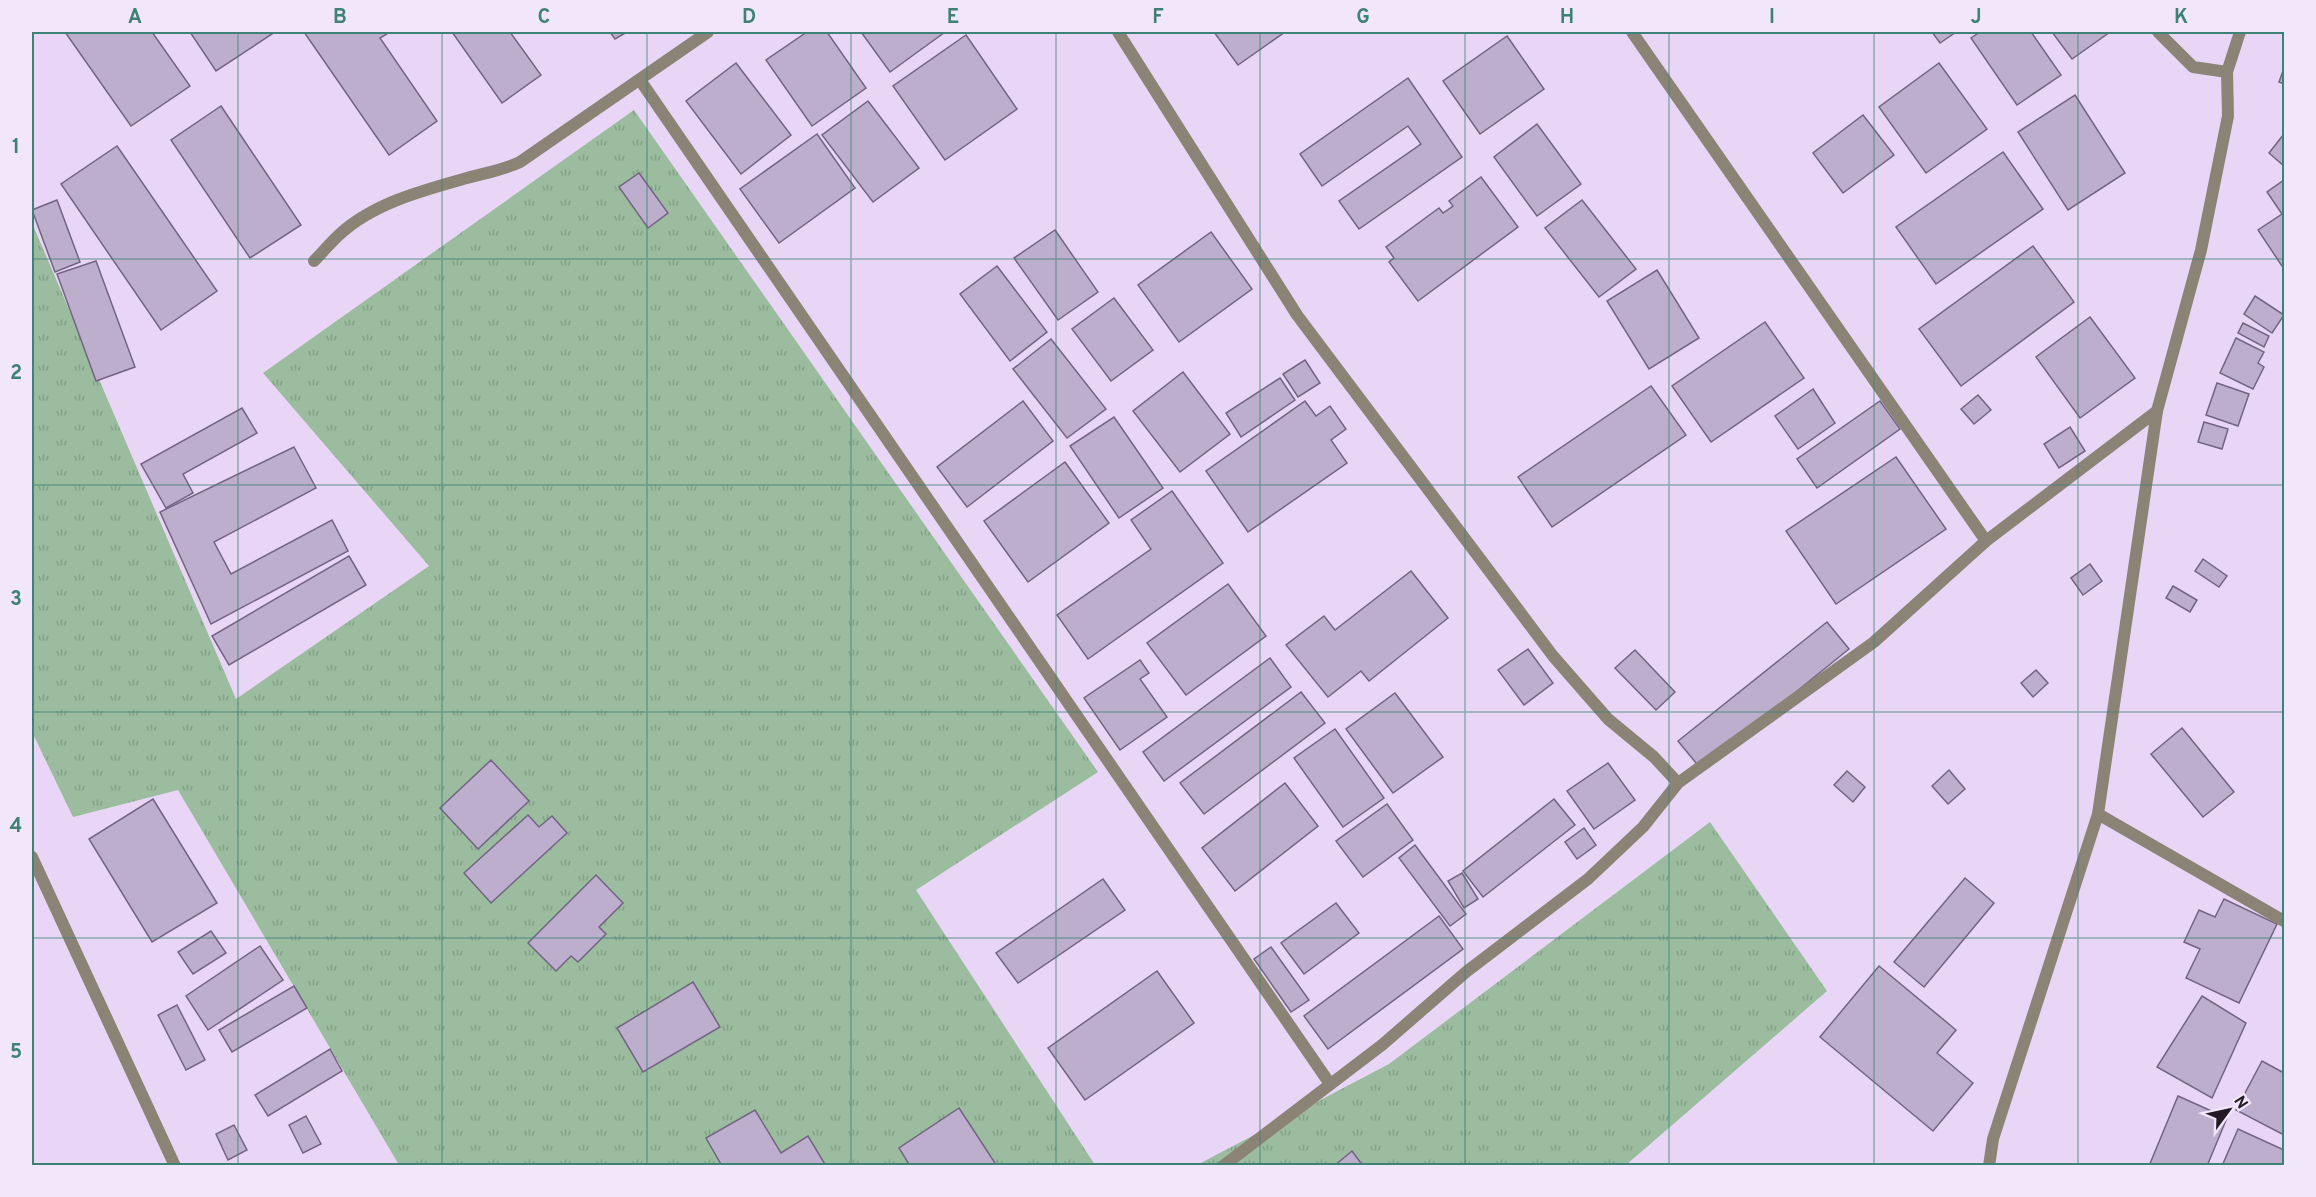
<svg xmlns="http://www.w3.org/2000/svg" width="2316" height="1197" viewBox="0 0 2316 1197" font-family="Overpass,sans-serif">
<defs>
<pattern id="grass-tufts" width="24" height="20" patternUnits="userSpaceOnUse" patternTransform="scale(1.5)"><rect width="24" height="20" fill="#9bbc9f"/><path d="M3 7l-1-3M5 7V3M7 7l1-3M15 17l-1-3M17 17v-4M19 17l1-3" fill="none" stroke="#85a189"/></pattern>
</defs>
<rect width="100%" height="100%" fill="#e9d6f6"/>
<!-- grass -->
<g fill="url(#grass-tufts)">
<polygon points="634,110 1098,772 916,890 1095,1165 399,1165 178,790 73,817 32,732 32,223 236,699 429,566 263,373"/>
<polygon points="1710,822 1827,991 1626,1165 1195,1166 1389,1064"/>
</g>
<!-- building -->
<g fill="#bdaece" stroke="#736482" stroke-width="1.5">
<polygon points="65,32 152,32 190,86 131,126"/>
<polygon points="190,32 275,32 216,71"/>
<polygon points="304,32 390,32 380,38 437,121 389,155"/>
<polygon points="452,32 510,32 541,75 502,103"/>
<polygon points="610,32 627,32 615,39"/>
<polygon points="807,32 827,32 866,88 812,126 766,60"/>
<polygon points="861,32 945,32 890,72"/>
<polygon points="1214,32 1285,32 1238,65"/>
<polygon points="1932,32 1956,32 1940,43"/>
<polygon points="1980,32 2031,32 2061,75 2017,105 1971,38"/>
<polygon points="2052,32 2110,32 2072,59"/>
<polygon points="966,35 1017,109 945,160 893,86"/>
<polygon points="1507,36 1544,89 1480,134 1443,81"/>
<polygon points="736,63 791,135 741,174 686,101"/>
<polygon points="1939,63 1987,129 1926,173 1879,107"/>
<polygon points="2284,68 2284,84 2279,82"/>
<polygon points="1408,78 1462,157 1359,229 1339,201 1421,144 1408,126 1322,186 1300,154"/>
<polygon points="2075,95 2125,173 2068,210 2018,132"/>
<polygon points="868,101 919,168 873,202 822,135"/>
<polygon points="221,106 301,225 250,258 171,140"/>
<polygon points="1863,115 1894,155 1843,193 1813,153"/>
<polygon points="1537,124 1581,184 1537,216 1494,157"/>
<polygon points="817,134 855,188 779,243 740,189"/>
<polygon points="2284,134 2284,166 2269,153"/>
<polygon points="117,146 217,291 161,330 61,184"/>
<polygon points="2003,152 2043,209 1936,284 1896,227"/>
<polygon points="639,173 668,213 648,228 619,187"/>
<polygon points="1481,177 1518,227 1418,301 1389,262 1394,258 1386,247 1439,208 1443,213 1453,206 1449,201"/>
<polygon points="2284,180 2284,269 2258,230 2282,214 2267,192"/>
<polygon points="57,200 80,262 55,272 32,210"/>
<polygon points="1582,200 1636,269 1599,297 1545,228"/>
<polygon points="1055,230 1098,292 1058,320 1014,258"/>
<polygon points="1211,232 1252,289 1179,342 1138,285"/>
<polygon points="2033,246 2074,302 1961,386 1919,329"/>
<polygon points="96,261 135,367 96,381 57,274"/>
<polygon points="997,266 1047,332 1010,361 960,294"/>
<polygon points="1657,270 1699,338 1649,369 1607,301"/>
<polygon points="2255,296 2284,315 2272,333 2244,314"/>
<polygon points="1114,298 1153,350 1111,381 1072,329"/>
<polygon points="2090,317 2135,378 2080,418 2036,357"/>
<polygon points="1765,322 1804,378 1711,442 1672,386"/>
<polygon points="2243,323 2269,336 2264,347 2238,333"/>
<polygon points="2236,338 2264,352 2258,363 2264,367 2253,389 2220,373"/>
<polygon points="1051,339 1106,409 1067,438 1013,369"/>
<polygon points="1305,360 1320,383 1298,397 1283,374"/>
<polygon points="1183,372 1230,434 1180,472 1133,411"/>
<polygon points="1280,378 1295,400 1241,437 1226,413"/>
<polygon points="2217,383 2249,394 2238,426 2206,415"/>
<polygon points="1651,386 1686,435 1552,527 1518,477"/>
<polygon points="1813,389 1835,423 1798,449 1775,416"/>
<polygon points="1978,395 1991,410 1974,424 1961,409"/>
<polygon points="1023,401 1053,441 967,507 937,467"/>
<polygon points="1305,401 1316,416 1330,406 1346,429 1331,440 1347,463 1248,532 1206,471"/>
<polygon points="1880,401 1900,429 1817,488 1797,459"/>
<polygon points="242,408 257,433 183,474 193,493 166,508 141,464"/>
<polygon points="1114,417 1163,488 1119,518 1070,446"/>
<polygon points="2204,422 2228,429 2222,449 2198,442"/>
<polygon points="2070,427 2085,451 2059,468 2044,444"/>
<polygon points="294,447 316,488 214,542 231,574 332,520 348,551 211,624 160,512"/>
<polygon points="1896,457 1946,529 1836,604 1786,531"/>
<polygon points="1065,462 1109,523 1028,582 984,521"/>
<polygon points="1172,491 1223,563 1088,659 1057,615 1151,549 1131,520"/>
<polygon points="349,556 366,585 229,665 212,636"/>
<polygon points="2203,559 2227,576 2219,587 2195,571"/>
<polygon points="2090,564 2102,581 2083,595 2071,578"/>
<polygon points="1411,571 1448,618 1369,681 1361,671 1328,697 1286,645 1324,616 1335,630"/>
<polygon points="1228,584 1266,636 1186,695 1147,643"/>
<polygon points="2173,586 2197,600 2190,612 2166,598"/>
<polygon points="1827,622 1849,649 1701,769 1678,741"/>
<polygon points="1528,649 1553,683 1524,705 1498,670"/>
<polygon points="1635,650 1675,692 1656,710 1615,668"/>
<polygon points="1270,658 1291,687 1164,781 1143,752"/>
<polygon points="1140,660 1149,673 1140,679 1167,717 1120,750 1084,698"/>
<polygon points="2036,670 2048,683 2033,697 2021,683"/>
<polygon points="1301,692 1325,723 1204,814 1180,783"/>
<polygon points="1395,693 1443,757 1393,793 1346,729"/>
<polygon points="2182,728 2234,792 2203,817 2151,754"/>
<polygon points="1335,729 1384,798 1343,827 1294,758"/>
<polygon points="491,760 529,801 478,849 440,808"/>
<polygon points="1608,763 1635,800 1594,829 1567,791"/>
<polygon points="1949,770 1965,789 1948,804 1932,786"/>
<polygon points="1847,771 1865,787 1853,802 1834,785"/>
<polygon points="1285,783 1318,826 1235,891 1202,848"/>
<polygon points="153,799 217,903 152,942 89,839"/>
<polygon points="1554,799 1575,825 1483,897 1463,871"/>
<polygon points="1387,804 1413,840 1363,877 1336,841"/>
<polygon points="528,815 539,827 552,816 567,833 491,903 464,873"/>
<polygon points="1584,828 1596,845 1577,859 1565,842"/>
<polygon points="1415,845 1466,914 1450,926 1399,858"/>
<polygon points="1462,873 1478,899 1464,908 1448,881"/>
<polygon points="596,875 623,903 599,927 606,934 578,962 571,956 556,971 528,943"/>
<polygon points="1965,878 1994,903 1924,987 1894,962"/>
<polygon points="1103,879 1125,910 1018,983 996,953"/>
<polygon points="2224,899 2277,924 2239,1003 2186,978 2200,949 2184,942 2199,910 2215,917"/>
<polygon points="1336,903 1359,933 1304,974 1281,943"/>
<polygon points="1439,916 1463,949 1328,1049 1304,1016"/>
<polygon points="211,931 226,953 193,974 178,952"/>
<polygon points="260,946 283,980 208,1030 186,996"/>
<polygon points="1271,947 1309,1000 1291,1012 1254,959"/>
<polygon points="1879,966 1956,1030 1937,1053 1973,1083 1933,1131 1820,1037"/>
<polygon points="1157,971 1194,1023 1085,1100 1048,1048"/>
<polygon points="693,982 720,1027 643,1072 617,1028"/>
<polygon points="294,986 307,1008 232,1052 219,1030"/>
<polygon points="2202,996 2246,1023 2212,1098 2157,1067"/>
<polygon points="177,1005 205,1060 186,1070 158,1015"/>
<polygon points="330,1049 342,1071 268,1116 255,1095"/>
<polygon points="2262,1061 2284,1073 2284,1135 2236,1110"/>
<polygon points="2178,1096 2227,1118 2207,1166 2149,1166"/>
<polygon points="959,1108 995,1163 990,1166 910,1166 899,1148"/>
<polygon points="755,1110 781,1153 808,1136 826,1166 722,1166 706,1138"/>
<polygon points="306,1116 321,1144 303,1153 289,1125"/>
<polygon points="234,1125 247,1150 228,1160 216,1134"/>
<polygon points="2238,1129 2284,1150 2284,1166 2222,1166"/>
<polygon points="1352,1151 1363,1166 1334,1166"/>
</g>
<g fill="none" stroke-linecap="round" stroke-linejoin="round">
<!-- minor -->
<g stroke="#8b8476" stroke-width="12">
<polyline points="1118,32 1297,315 1553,656 1608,719 1654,757 1678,783 1874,642 1986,541 2157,411"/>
<polyline points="1632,32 1986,541"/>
<polyline points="2158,32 2193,67 2227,72"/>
<polyline points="640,80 1330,1084"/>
<path d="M 314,261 C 323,252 331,242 340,234 C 374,203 424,190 467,178 C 485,173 503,170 520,162 L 708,32"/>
<polyline points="2098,814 2284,921"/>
<polyline points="32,857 175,1166"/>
<polyline points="1223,1166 1382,1045 1466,972 1588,879 1643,827 1678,783"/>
<polyline points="1989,1166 1993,1139 2098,814 2157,411 2201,250 2228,116 2227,72 2240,32"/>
</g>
</g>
<!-- grid -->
<path fill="none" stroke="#3e8275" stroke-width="1.5" stroke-opacity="0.55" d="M 238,32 L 238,1166M 442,32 L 442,1166M 647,32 L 647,1166M 851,32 L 851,1166M 1056,32 L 1056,1166M 1260,32 L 1260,1166M 1465,32 L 1465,1166M 1669,32 L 1669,1166M 1874,32 L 1874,1166M 2078,32 L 2078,1166M 32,259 L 2284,259M 32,485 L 2284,485M 32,712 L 2284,712M 32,938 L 2284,938"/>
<!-- border -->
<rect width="2316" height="1197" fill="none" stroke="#f2e7fa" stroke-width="66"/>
<!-- north arrow -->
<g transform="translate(2229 1110) rotate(57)" stroke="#f2e7fa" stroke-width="4.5" paint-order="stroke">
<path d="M0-4.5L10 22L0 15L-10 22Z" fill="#211a25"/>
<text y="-9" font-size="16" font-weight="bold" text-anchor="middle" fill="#211a25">N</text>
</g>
<rect x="33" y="33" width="2250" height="1131" fill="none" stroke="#3e8275" stroke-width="2"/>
<g font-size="20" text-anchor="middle" font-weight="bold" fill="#3e8275">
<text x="135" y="23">A</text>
<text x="340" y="23">B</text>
<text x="544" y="23">C</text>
<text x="749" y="23">D</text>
<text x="953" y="23">E</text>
<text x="1158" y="23">F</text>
<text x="1363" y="23">G</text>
<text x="1567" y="23">H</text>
<text x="1772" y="23">I</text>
<text x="1976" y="23">J</text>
<text x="2181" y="23">K</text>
<text x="16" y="153">1</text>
<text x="16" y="379">2</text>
<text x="16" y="605">3</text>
<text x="16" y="832">4</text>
<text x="16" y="1058">5</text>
</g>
</svg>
